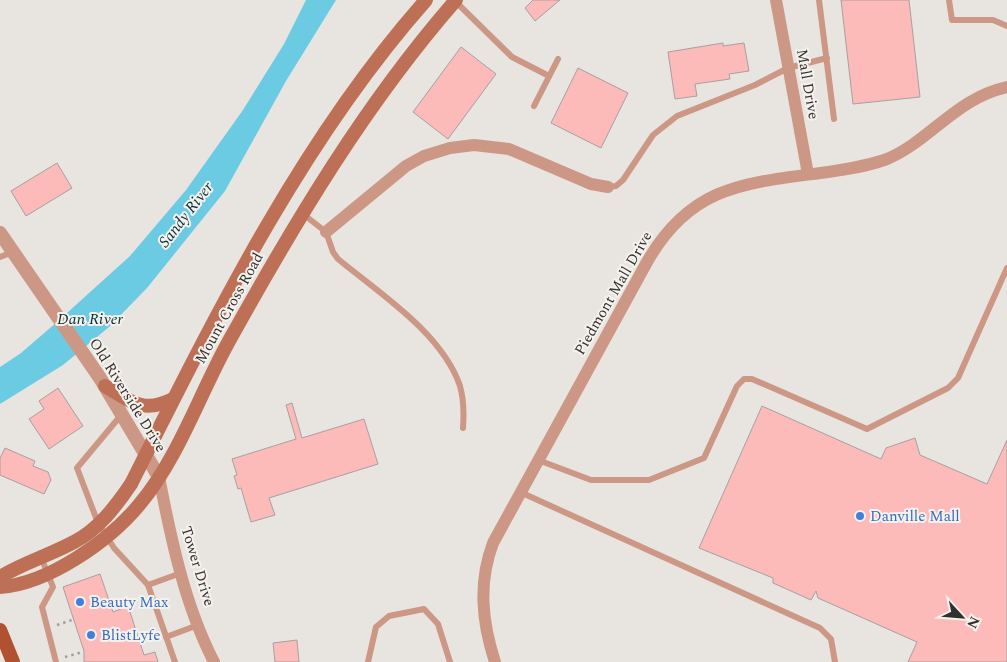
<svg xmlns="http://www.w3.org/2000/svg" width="1007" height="662" viewBox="0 0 1007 662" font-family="Spectral,serif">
<rect width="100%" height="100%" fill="#e8e4e0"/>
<!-- water -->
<polygon fill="#6bcbe2" points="306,0 336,0 286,81 225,191 147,288 109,327 63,365 0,404 0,367 21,353 57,322 130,256 186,190 243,110 284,44"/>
<!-- building -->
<g fill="#fcbab8" stroke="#a6a1a0">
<polygon points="533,0 560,0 535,21 525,8"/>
<polygon points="841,0 909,0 920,97 853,104"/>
<polygon points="723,43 723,46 744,43 749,71 729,74 730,79 695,84 697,96 675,99 668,52"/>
<polygon points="461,47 496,74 448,139 413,112"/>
<polygon points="578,68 628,93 601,148 551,123"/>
<polygon points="57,163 72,188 26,216 11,191"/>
<polygon points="58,388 83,426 49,449 29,419 44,409 39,401"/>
<polygon points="292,403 302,438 364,419 378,464 269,498 275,515 251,522 241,488 238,489 234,476 237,475 232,459 296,439 286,405"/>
<polygon points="762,406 881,459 886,448 915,438 920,455 987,484 1007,440 1007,662 908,662 917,642 818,598 816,591 811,600 773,583 773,578 699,548"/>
<polygon points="5,448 35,461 33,466 48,472 51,480 44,494 0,475 0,458"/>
<polygon points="100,574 113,612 128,606 144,655 155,652 158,662 84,662 84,651 63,587"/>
<polygon points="297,640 299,662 275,662 273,643"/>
</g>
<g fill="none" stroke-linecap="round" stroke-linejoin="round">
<!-- path -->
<g stroke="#a29e9c" stroke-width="2.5" stroke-dasharray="2.5 4" stroke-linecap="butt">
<polyline points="57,625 72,620"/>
<polyline points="65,657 83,652"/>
</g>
<!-- service -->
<g stroke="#cd9785" stroke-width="6">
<polyline points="819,0 834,119"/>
<polyline points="949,0 952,20 993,20 1007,26"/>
<polyline points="455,1 512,57 549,76"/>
<polyline points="534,106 558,59"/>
<polyline points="608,187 616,186 623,180 653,135 677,116 755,85 788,68 827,58"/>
<path d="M 303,214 L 326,232 L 333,252 L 338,259 C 379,293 442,333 460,386 C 464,400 464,414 463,428"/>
<polyline points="0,257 13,252"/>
<polyline points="122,414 77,468 98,523 114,548 148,585 175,662"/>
<polyline points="538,460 591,480 649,480 704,458 737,386 744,379 752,379 867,429 948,388 958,378 1007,268"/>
<polyline points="520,492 820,628 831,639 835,662"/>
<polyline points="41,557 53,587 42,607 56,662"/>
<polyline points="148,585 181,573"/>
<polyline points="166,637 198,625"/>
<polyline points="368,662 376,627 389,616 424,609 438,624 450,662"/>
</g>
<!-- minor -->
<g stroke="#cd9785" stroke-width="12">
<polyline points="776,0 808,174"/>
<polyline points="326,232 406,166 424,156 450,148 474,145 509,149 591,184 608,187"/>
<path d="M 159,477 C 171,539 185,606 214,662"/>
<path d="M 495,662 C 482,622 478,583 493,543 L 647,262 C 692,184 746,183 828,172 C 848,169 868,166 887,159 C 930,141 956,98 1007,87"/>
</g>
<!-- tertiary -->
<polyline stroke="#cd9785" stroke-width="14" points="0,233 100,378 159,477"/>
<!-- secondary -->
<g stroke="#be7056" stroke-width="14">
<path d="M 105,386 C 132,402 143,414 173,399"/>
<path d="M 0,577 C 23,563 50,555 74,542 C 98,530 116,506 131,484 C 215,317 301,141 426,0"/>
<path d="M 0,587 C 48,584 109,541 139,505 C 179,457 199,395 229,341 C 295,222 366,103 456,0"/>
</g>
<!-- primary -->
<polyline stroke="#b15131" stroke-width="14" points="0,630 13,662"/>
</g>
<!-- markers -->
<g fill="#3f7fe0" stroke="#f5f1ed" stroke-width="2">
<circle cx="860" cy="516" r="5"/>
<circle cx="80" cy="602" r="5"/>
<circle cx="91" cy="635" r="5"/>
</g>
<g text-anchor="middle" stroke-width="4" stroke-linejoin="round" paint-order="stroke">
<!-- street labels -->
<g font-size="15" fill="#333130" stroke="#f5f1ed">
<text transform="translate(808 84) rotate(80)" y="5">Mall Drive</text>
<text transform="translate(613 293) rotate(-60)" y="5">Piedmont Mall Drive</text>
<text transform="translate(229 308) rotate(-61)" y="5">Mount Cross Road</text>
<text transform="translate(128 395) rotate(58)" y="5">Old Riverside Drive</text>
<text transform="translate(198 566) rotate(73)" y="5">Tower Drive</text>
</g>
<!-- shop labels -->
<g font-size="15" fill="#366cbe" stroke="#f5f1ed" text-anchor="start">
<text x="870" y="521">Danville Mall</text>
<text x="90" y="607">Beauty Max</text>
<text x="101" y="640">BlistLyfe</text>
</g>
<!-- water labels -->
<g font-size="16" font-style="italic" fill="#002f39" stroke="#f5f1ed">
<text transform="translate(185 214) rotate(-52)" y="6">Sandy River</text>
<text x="90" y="324">Dan River</text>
</g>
</g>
<!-- north arrow -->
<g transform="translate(962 617) rotate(116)" stroke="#f5f1ed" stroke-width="4" paint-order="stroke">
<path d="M0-4L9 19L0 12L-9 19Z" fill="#333130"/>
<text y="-8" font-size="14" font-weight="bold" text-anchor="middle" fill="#333130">N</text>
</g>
</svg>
